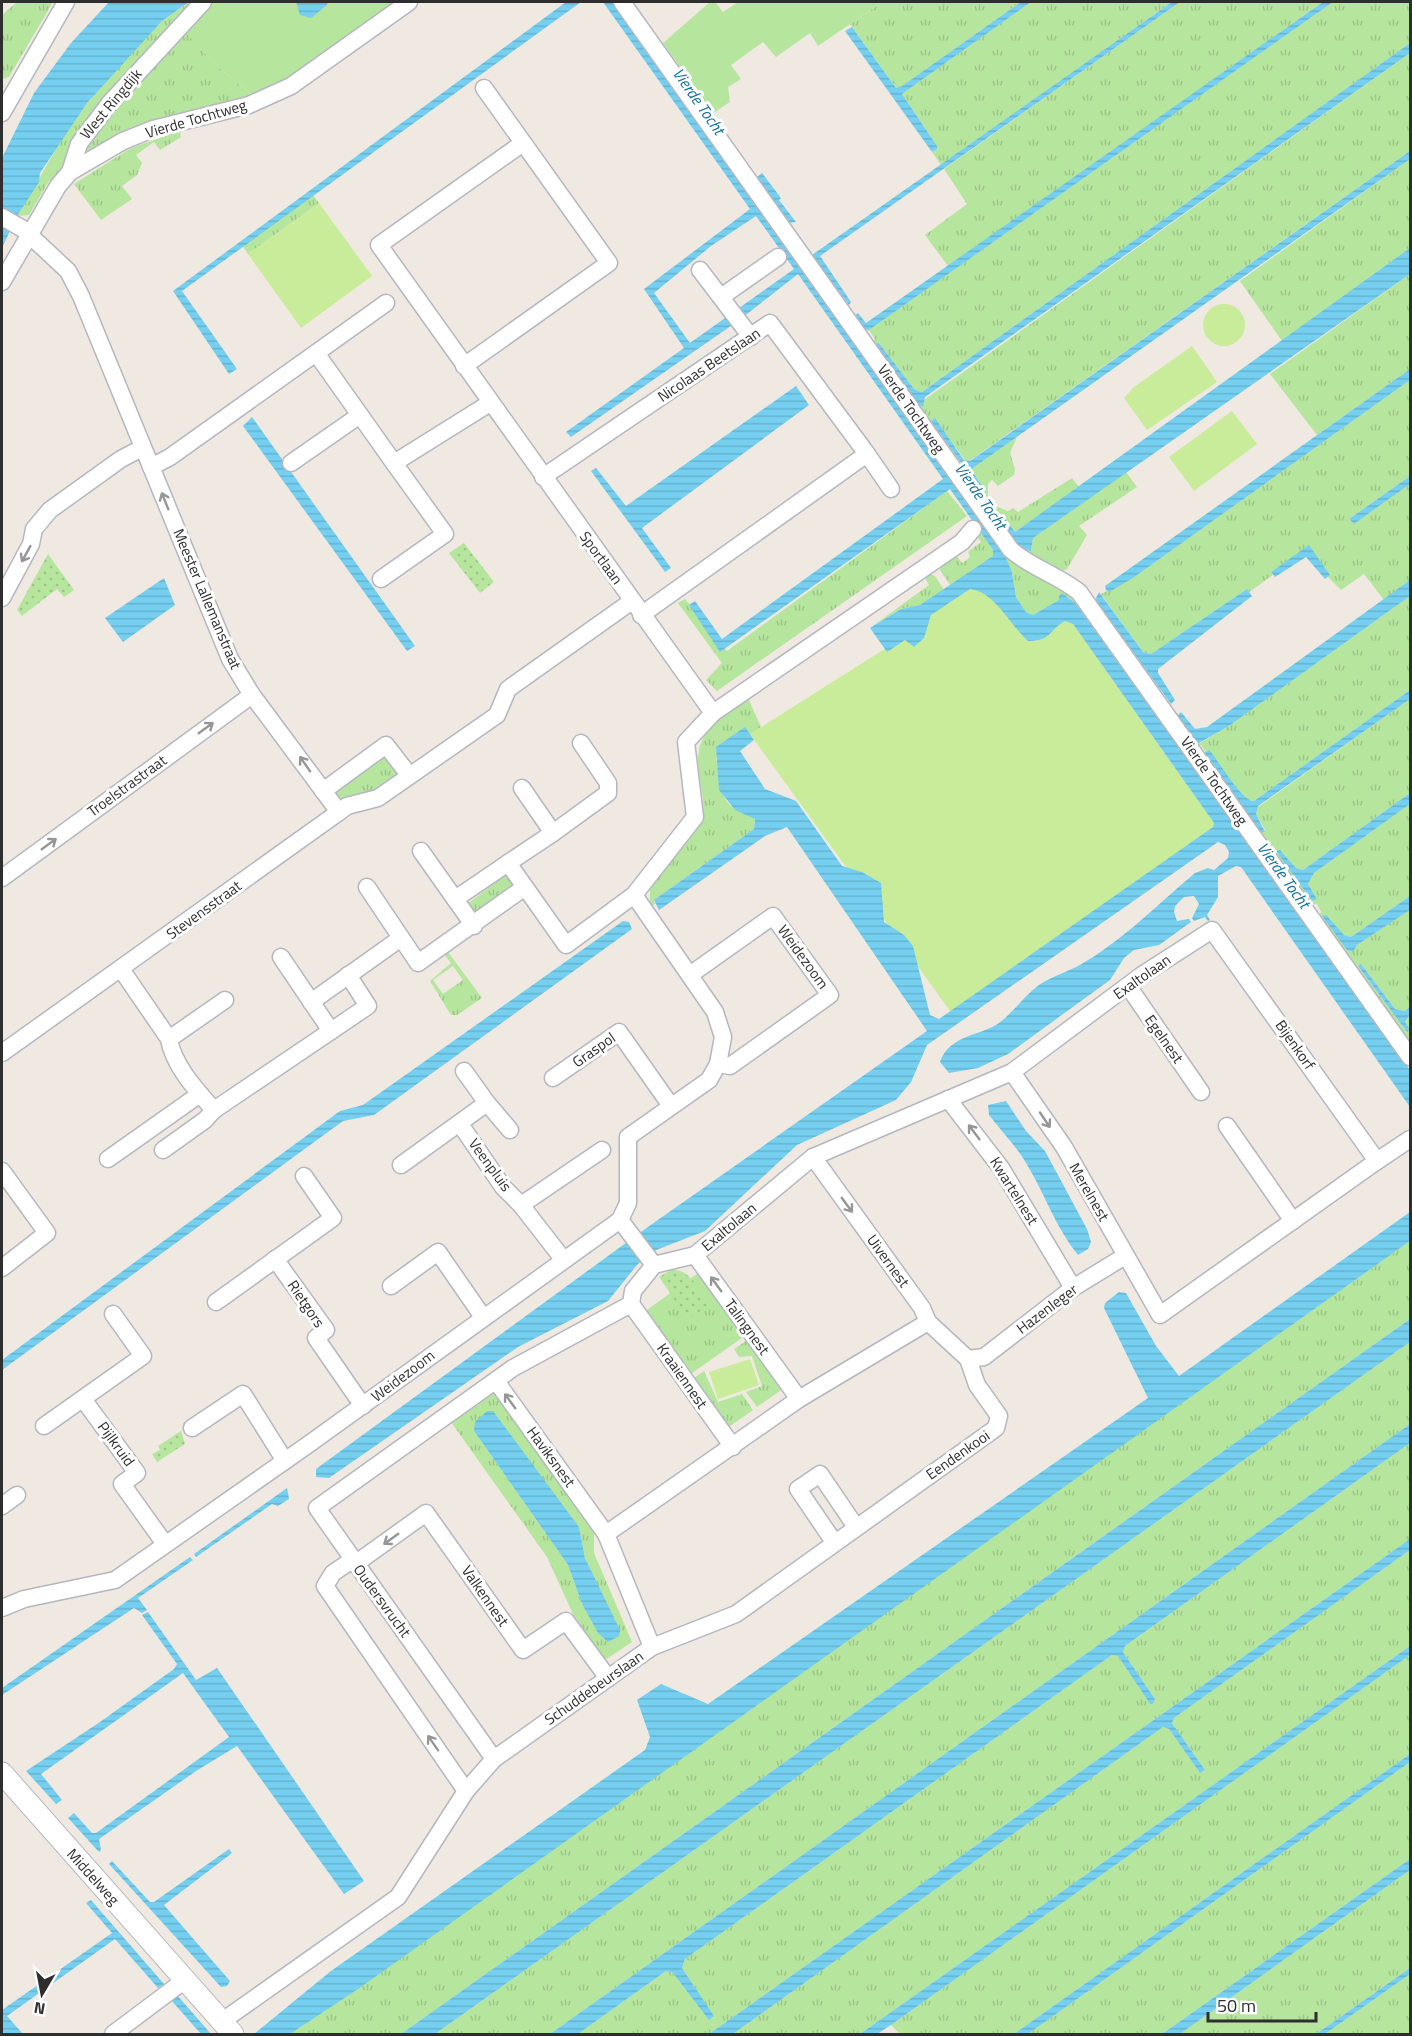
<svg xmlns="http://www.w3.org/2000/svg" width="1412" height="2036" viewBox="0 0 1412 2036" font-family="'Titillium Web',sans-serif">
<defs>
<pattern id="grass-tufts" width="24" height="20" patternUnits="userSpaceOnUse" patternTransform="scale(1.5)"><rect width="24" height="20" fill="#b6e59e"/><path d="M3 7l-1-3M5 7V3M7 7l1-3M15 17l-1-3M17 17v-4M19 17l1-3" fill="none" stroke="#9dc588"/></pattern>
<pattern id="park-dots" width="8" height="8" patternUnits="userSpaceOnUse" patternTransform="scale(1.5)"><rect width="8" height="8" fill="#b6e59e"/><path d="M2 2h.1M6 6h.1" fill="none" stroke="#9dc588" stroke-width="1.8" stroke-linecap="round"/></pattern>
<pattern id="water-rules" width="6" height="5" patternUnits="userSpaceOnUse" patternTransform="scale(1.5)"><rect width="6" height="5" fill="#75cff0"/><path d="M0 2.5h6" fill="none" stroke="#66b2ce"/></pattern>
</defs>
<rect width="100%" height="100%" fill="#efe9e1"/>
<!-- grass -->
<g fill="url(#grass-tufts)" fill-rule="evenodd">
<polygon points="17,2 53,2 9,77 4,79 2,76 2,15"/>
<path d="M 189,2 L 196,2 L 70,162 L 63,165 L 53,182 L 49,181 L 29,215 L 17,216 C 41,178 59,138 88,102 C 110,75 134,49 159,24 C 168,15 180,10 189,2 Z"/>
<polygon points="882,2 1021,2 902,86 896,88 850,24"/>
<polygon points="1031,2 1172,2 941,165 932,152 937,149 937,146 902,94"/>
<polygon points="1180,2 1323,2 948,266 925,235 967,204 944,169"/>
<polygon points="1333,2 1410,2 1410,43 922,392 914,389 879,343 877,344 899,377 924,400 1410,53 1410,151 969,461 965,460 935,419 931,420 984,494 986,492 972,471 973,468 1017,437 1010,453 1015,469 1014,475 998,486 992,480 988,484 988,497 982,498 873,344 875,339 869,330 866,333 852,318 855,315 865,329 869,330"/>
<polygon points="183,29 218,67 254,97 83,156 85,142"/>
<polygon points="180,131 181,137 160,150 154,142 136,155 142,163 137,175 122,186 132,199 101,220 74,184 131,148"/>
<polygon points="1410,159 1410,248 1282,341 1240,281"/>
<polygon points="313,195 319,203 248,254 243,246"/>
<polygon points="1410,274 1410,369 1317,435 1270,374"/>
<polygon points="1410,380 1410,476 1349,519 1354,524 1410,484 1410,580 1384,600 1364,574 1341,590 1328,577 1329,575 1309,546 1271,572 1273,575 1249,592 1247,589 1151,654 1143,652 1101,594 1133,578"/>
<polygon points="1126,472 1137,487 1079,526 1087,535 1067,569 1062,571 1024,556 994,512 998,507 1008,511 1013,508 1018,512 1072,478 1079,487 1015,532 1002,514 999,516 1011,536 1031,551 1033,538"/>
<polygon points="947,491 967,516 717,691 706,680 722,663 678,603 685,599 727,651"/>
<polygon points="986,523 1069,589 1260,860 1076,604 1059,600 1033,615 1026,612 1016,597 1012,572 982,524"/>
<polygon points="978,528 993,550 993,556 951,586 940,570 941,565 956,555 962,563 970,557 968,552 981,542 974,532"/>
<polygon points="928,573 935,576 944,590 920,605 901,609 870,628 929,585 924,576"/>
<polygon points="1410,596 1410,690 1254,801 1244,798 1209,751 1207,756 1263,832 1265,830 1256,814 1258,807 1410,699 1410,793 1303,870 1296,868 1280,850 1317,899 1308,884 1314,873 1410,804 1410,896 1351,937 1344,935 1322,916 1351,952 1357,945 1410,910 1410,1007 1405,1011 1395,1009 1361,964 1358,966 1407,1032 1405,1023 1410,1015 1410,1041 1403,1036 1356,970 1356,965 1350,957 1346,957 1318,917 1321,912 1317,904 1309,905 1272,854 1272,847 1267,840 1203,760 1205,751 1201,745 1197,746 1174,719 1177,713 1200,743 1229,726"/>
<path d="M 748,698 L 761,727 L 716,758 C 721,776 717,800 737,810 C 743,814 749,815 755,819 L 754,829 L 654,900 L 655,904 L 650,907 L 650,888 L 703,817 C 705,798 699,780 698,761 C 698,729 724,713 748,698 Z"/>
<polygon points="385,754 401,775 376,792 340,801 331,791"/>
<polygon points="506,875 513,885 474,913 467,904"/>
<path d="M 448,952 L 482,998 L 457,1015 L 451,1015 L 430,981 L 451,963 L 445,955 ZM 453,966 L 463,980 L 443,994 L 433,980 Z"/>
<polygon points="1410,1241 1410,1319 401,2034 290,2034"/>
<polygon points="701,1271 746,1335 688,1376 644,1312"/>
<polygon points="749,1339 784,1388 757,1407 746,1392 762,1386 752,1356 739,1357 734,1349"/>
<polygon points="1410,1342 1410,1424 550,2034 435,2034"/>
<polygon points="704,1371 718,1402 742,1394 753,1410 726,1429 691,1380"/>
<path d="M 497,1391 L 594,1528 L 594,1553 L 632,1642 L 605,1660 L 573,1614 L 547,1557 L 451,1422 ZM 474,1431 L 579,1527 L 585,1558 L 619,1630 L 599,1633 L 582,1604 L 568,1565 Z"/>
<polygon points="1410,1443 1410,1539 709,2034 578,2034 666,1971 673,1973 709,2019 714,2017 682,1968 685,1959 1112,1655 1118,1656 1150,1704 1153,1704 1155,1699 1123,1652 1125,1646"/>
<polygon points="1410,1550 1410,1646 860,2034 733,2034 1163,1727 1169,1729 1200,1773 1205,1770 1172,1723 1174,1718"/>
<polygon points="1410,1655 1410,1754 1014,2034 897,2034 899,2033 891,2025"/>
<polygon points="1410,1762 1410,1859 1162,2034 1028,2034"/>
<polygon points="1410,1870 1410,1968 1316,2034 1180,2034"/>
<polygon points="1410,1974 1410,2034 1325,2034"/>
</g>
<!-- park -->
<g fill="url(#park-dots)">
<polygon points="464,543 494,582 480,593 449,553"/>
<polygon points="48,554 74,590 64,597 57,589 22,616 17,610"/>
<path d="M 671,1270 C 691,1268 699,1291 708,1306 L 688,1319 L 659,1277 Z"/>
<polygon points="181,1431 185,1444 157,1462 152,1454 160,1450 158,1446"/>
</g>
<!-- garden -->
<g fill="#b6e59e">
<polygon points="213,2 394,2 307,69 254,97 218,67 185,32"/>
<polygon points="710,2 715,2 723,12 738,2 882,2 818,46 810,33 776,57 763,42 731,65 741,79 728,87 730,102 713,113 663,43"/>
</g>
<!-- pitch -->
<g fill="#c9ec9a">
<polygon points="319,203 372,276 301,328 248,254"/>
<circle cx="1224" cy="325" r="21"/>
<polygon points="1192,346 1217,382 1147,430 1124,398 1134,387"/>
<polygon points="1232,411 1257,444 1194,491 1169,457"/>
<path d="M 978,577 L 1028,641 C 1052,641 1048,631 1065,621 L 1073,624 L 1214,823 L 1213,827 L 953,1015 L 750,734 L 883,650 Z"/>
<polygon points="750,1359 759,1385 718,1399 709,1372"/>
</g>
<!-- water -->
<g fill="url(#water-rules)" fill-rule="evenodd">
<polygon points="109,2 189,2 162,21 87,103 40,173 39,182 17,216 2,248 2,158 34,93 71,43"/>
<polygon points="296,2 328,2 327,5 311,18 300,15"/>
<polygon points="566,2 581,2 182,291 237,369 229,374 173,291"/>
<path d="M 603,2 L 612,2 L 624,16 L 1004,553 L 1012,572 L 1016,597 L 1026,612 L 1033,615 L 1059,600 L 1059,596 L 1062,593 L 1076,604 L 1410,1070 L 1410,1107 L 1241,867 L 1236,866 L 1218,876 L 1218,897 L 1207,915 L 1210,920 L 1208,921 L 1205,917 L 1194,921 L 1192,918 L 1199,904 L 1194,896 L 1184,897 L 1175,906 L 1174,912 L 1177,921 L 1189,919 L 1191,922 L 1159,945 L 1134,950 L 1124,958 L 1110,980 L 1008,1054 L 978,1068 L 949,1073 L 940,1062 C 950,1034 981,1036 999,1023 C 1014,1012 1024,996 1039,985 C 1053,976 1067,972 1080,965 C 1122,941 1158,904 1195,873 L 1208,868 L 1214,870 L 1228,858 L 1229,852 L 1225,845 L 1218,842 L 927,1045 L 911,1082 L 896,1100 L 797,1145 L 705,1231 L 651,1252 L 637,1265 L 608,1301 L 518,1347 L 329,1478 L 316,1477 L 316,1469 L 645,1229 L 927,1031 L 787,827 L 765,836 L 659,910 L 654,900 L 754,829 L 755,819 L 735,810 L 719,790 L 716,747 L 745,727 L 754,740 L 740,751 L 765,789 L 796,801 L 842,866 L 862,872 L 881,883 L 884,922 L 904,935 L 913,946 L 930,1015 L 939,1019 L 1213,827 L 1214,823 L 1073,624 L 1065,621 C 1048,631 1052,641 1028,641 C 1009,624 995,592 970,589 L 931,615 L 924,638 L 914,647 L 905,640 L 887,652 L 870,628 L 901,609 L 920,605 L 993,556 L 993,550 L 950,489 L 720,652 L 689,605 L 695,601 L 722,639 L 943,479 L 798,274 L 738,321 L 571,437 L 566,432 L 684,348 L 644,289 L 750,209 ZM 756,216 L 794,269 L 690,343 L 654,293 L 711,246 Z"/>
<polygon points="1021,2 1031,2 902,94 937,146 937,149 932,152 845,31 852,27 896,88 902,86"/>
<polygon points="1172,2 1180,2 820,256 851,302 849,305 812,255"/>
<polygon points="1323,2 1333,2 869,330 865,329 855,315 858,313 866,323"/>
<polygon points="1410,43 1410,53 925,397 923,407 918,404 876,344 879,343 914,389 922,392"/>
<polygon points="1410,151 1410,159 973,468 972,471 986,492 984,494 931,421 935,418 964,460 970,461"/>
<polygon points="762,173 781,198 779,200 796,222 788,223 757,177"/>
<path d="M 1410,248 L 1410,274 L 1033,538 L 1031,551 C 1016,547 1005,530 998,516 L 1002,514 L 1015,532 Z"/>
<polygon points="1410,369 1410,380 1133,578 1109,592 1106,590 1105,586"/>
<polygon points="796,386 809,405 642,528 671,568 665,572 591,471 596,468 626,506"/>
<polygon points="252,417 415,646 407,651 243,426"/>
<polygon points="1410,476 1410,484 1354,524 1349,519"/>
<polygon points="1309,545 1330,575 1325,579 1306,557 1275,577 1271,572"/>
<polygon points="164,578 175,605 123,642 105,618"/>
<path d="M 1410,580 L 1410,596 L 1229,726 L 1199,743 C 1188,739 1181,726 1178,715 L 1181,712 L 1195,729 L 1207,727 Z"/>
<polygon points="1247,589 1252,596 1158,669 1158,673 1175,700 1171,704 1095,600 1099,592 1143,652 1151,654"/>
<path d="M 1410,690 L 1410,699 L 1258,806 L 1256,814 L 1265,832 L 1261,832 L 1205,753 L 1209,750 C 1219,761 1242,802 1254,801 Z"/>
<polygon points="1410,793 1410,804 1314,873 1308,884 1317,899 1312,901 1276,851 1280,850 1296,868 1303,870"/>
<polygon points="1410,896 1410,910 1357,945 1353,952 1347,950 1322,916 1326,915 1344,935 1351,937"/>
<polygon points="623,921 629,922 632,929 374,1115 343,1121 2,1370 2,1360 340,1111 363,1105"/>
<polygon points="1361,964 1395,1009 1405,1011 1410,1007 1410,1015 1405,1022 1409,1029 1407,1032 1358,966"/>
<path d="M 1006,1101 L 1026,1131 L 1045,1151 L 1087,1229 L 1091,1242 L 1088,1249 L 1078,1255 C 1056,1228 1046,1197 1029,1168 C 1019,1149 1002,1132 989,1115 L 988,1105 Z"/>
<polygon points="1410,1212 1410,1241 358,1989 290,2034 254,2034 331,1971 645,1750 650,1737 637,1700 661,1684 708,1704 1148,1398 1104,1308 1105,1303 1119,1292 1126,1293 1156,1346 1179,1376"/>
<polygon points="1410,1319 1410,1342 435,2034 401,2034"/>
<polygon points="487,1411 493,1411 579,1527 585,1558 620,1630 619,1636 608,1642 598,1633 582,1604 568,1565 474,1431 475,1422"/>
<polygon points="1410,1424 1410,1443 1125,1646 1123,1652 1155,1699 1153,1704 1150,1704 1118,1656 1112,1655 685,1959 682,1968 714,2016 709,2020 673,1973 666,1971 578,2034 550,2034"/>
<polygon points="287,1488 289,1499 278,1506 272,1504 196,1557 194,1554"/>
<polygon points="1410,1539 1410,1550 1174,1718 1172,1723 1205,1770 1200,1773 1169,1729 1163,1727 733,2034 709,2034"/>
<polygon points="190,1557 193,1560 138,1598 147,1610 142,1613 134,1608 2,1695 2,1688"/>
<polygon points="148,1612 196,1680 217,1668 364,1881 344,1894 237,1746 196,1771 99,1839 101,1850 99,1852 68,1818 74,1813 92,1833 96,1833 229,1737 183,1673 41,1774 62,1800 56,1804 26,1771 100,1722 174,1669 177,1664 142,1615"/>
<polygon points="1410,1646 1410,1655 891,2025 877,2034 860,2034"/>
<polygon points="1410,1754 1410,1762 1028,2034 1014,2034"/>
<polygon points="229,1849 232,1853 164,1905 230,1981 227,1986 221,1987 109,1864 112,1861 150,1902 154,1902"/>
<polygon points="1410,1859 1410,1870 1180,2034 1162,2034"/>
<polygon points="91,1900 164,1984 158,1988 115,1939 7,2016 23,2034 2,2034 2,2010 112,1933 86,1903"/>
<polygon points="1410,1968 1410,1974 1325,2034 1316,2034"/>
<polygon points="177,1995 211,2034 201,2034 171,2000"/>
</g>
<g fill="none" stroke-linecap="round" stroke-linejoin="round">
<defs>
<g id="minor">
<path d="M 622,2 L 1011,550 C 1032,568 1058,575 1079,592 L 1410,1057"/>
<polyline points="2,113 66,2"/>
<polyline points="70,172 123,141 153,129 249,105 291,86 409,2"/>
<polyline points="2,217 23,229 68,271 81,296 230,659 252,695 339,812"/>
<polyline points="700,270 751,337"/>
<polyline points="2,282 58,186 70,172 79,144 109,104 203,2"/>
<polyline points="721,297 778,257"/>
<polyline points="316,353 386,303"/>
<polyline points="464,366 609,263 484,88"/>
<polyline points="867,454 891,489"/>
<polyline points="291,463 360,415"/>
<polyline points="151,467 170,457 316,353 394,463 490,403"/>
<polyline points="543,477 770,323 867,454 641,615"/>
<polyline points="381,579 445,534 394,463"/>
<polyline points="2,598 31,544 34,529 50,510 121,459 142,448"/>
<polyline points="713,713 962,542 973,529"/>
<polyline points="323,791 386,745 409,775"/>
<polyline points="553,833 608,793 608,783 581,743"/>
<polyline points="421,851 474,926"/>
<polyline points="508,863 553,833 522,788"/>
<polyline points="2,878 252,695"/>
<polyline points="367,887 418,963 525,887 566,945 634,895 695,817 686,742 713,713 379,245 523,143"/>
<polyline points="455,899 508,863 525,887"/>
<polyline points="281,957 331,1031"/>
<path d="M 121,969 L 169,1039 C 173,1065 197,1091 214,1110 L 205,1120 L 163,1150"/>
<polyline points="694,972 773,916 830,995 730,1066 718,1064"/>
<polyline points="1128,986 1201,1092"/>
<polyline points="311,1002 401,938"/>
<polyline points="169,1039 225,1000"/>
<polyline points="2,1053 339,812 347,806 378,798 497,715 508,689 632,601"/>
<polyline points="464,1071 487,1103"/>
<polyline points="553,1078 619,1032 671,1106"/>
<polyline points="948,1099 1001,1168 1073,1288"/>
<polyline points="214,1110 368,1006 348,975"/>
<polyline points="460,1124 503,1187 521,1205 563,1259"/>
<polyline points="1227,1126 1293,1221"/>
<polyline points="108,1159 200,1094"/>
<polyline points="1377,1161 1410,1139"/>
<polyline points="401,1165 487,1103 510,1130"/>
<polyline points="2,1171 47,1233 2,1268"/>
<polyline points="521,1205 602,1150"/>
<polyline points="620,1220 654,1265"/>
<polyline points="695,1255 799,1399"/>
<polyline points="275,1259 326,1330 316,1338 363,1406"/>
<polyline points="391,1286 438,1252 483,1317"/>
<polyline points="216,1302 333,1218 304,1176"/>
<polyline points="631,1304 733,1447"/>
<polyline points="968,1359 984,1357 1073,1288 1125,1256"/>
<polyline points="496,1381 606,1534"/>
<polyline points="83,1399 137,1473 122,1484 165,1544"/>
<polyline points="44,1426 143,1356 113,1314"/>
<polyline points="192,1428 243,1394 285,1461"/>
<polyline points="2,1506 17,1495"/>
<polyline points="834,1542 798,1489 820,1474 856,1527"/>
<polyline points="352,1560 333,1573 325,1586 466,1791"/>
<polyline points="355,1564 426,1513 523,1650 566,1621 608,1678"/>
<polyline points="2,1608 24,1599 115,1580 309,1444 620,1220 628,1203 628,1137 709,1080 718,1064 723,1037 715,1012 634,895"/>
<polyline points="652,1647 736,1614 996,1428 999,1416 977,1385 968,1359 928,1322 922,1308 813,1157"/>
<polyline points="494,1759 317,1508 513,1368 631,1304 633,1291 654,1265 695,1255 813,1157 1012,1072 1142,975 1212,930 1377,1161 1160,1315 1064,1147 1012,1072"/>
<polyline points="221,2022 398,1897 466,1791 494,1759 652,1647 606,1534 799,1399 928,1322"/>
<polyline points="113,2034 185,1980"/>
</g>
<polyline id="tertiary" points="2,1773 233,2034"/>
</defs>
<!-- minor casing -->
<use href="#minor" stroke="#b4b7c1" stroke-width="19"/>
<!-- tertiary casing -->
<use href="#tertiary" stroke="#b4b7c1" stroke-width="23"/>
<!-- minor -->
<use href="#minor" stroke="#fff" stroke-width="16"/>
<!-- tertiary -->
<use href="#tertiary" stroke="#fff" stroke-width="21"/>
</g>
<!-- one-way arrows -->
<defs><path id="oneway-shaft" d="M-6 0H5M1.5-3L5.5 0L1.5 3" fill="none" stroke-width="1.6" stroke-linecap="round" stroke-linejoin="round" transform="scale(1.5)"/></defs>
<g stroke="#969696">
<use href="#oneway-shaft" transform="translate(165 501) rotate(-112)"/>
<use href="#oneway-shaft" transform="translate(26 554) rotate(119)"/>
<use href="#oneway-shaft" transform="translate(206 728) rotate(-36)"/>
<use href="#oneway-shaft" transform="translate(305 764) rotate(-125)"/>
<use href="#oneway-shaft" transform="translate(49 844) rotate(-36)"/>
<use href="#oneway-shaft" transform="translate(1045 1120) rotate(56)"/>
<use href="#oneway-shaft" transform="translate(974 1132) rotate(-127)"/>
<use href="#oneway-shaft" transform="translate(847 1205) rotate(54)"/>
<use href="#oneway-shaft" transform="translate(716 1284) rotate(-126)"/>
<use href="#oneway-shaft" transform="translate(510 1401) rotate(-126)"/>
<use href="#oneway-shaft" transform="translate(391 1539) rotate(144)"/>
<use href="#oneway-shaft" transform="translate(433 1743) rotate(-125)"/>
</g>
<g text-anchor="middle" stroke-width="6" stroke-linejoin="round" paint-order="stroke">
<!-- street labels -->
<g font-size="15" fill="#2e2e2e" stroke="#fff">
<text transform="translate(111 104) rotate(-50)" y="5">West Ringdijk</text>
<text transform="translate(196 119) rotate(-16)" y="5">Vierde Tochtweg</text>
<text transform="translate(709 365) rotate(-34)" y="5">Nicolaas Beetslaan</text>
<text transform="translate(911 409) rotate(55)" y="5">Vierde Tochtweg</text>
<text transform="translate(601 558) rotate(54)" y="5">Sportlaan</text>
<text transform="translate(207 599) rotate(67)" y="5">Meester Lallemanstraat</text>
<text transform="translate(1214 781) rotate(55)" y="5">Vierde Tochtweg</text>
<text transform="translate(127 786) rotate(-36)" y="5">Troelstrastraat</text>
<text transform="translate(204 910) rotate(-36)" y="5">Stevensstraat</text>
<text transform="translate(803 957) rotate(54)" y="5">Weidezoom</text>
<text transform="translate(1142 977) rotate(-35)" y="5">Exaltolaan</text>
<text transform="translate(1164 1039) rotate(55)" y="5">Egelnest</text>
<text transform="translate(1295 1045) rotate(55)" y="5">Bijenkorf</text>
<text transform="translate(594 1050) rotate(-35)" y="5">Graspol</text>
<text transform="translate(490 1165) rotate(54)" y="5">Veenpluis</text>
<text transform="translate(1014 1191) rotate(58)" y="5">Kwartelnest</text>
<text transform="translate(1089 1192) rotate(60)" y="5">Merelnest</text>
<text transform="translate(729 1227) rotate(-40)" y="5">Exaltolaan</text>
<text transform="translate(888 1261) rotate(54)" y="5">Uivernest</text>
<text transform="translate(306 1304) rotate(56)" y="5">Rietgors</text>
<text transform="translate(1047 1309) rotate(-37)" y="5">Hazenleger</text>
<text transform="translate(747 1327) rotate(54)" y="5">Talingnest</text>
<text transform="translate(403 1376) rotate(-37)" y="5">Weidezoom</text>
<text transform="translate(682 1376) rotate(55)" y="5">Kraaiennest</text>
<text transform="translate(116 1444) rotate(54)" y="5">Pijlkruid</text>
<text transform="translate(958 1455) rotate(-35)" y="5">Eendenkooi</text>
<text transform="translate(551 1457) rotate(54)" y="5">Haviksnest</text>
<text transform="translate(485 1596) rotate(55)" y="5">Valkennest</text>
<text transform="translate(382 1601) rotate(54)" y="5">Oudersvrucht</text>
<text transform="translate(594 1688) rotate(-35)" y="5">Schuddebeurslaan</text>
<text transform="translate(93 1877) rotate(48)" y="5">Middelweg</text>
</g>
<!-- water labels -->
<g font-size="16" font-style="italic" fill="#0d6fa3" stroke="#fff">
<text transform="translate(699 101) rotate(55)" y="6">Vierde Tocht</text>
<text transform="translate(981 496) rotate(55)" y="6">Vierde Tocht</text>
<text transform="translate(1284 875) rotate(54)" y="6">Vierde Tocht</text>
</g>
</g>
<!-- border -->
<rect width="1412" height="2036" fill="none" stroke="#2e2e2e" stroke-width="6"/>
<!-- north arrow -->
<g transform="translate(42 1994) rotate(190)" stroke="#ffffff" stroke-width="4.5" paint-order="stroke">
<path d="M0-4.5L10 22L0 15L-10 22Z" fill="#2e2e2e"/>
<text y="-9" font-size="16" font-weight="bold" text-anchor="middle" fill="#2e2e2e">N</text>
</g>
<!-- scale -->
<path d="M1208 2012v9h108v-9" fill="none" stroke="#2e2e2e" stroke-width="3"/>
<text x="1217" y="2012" font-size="18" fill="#2e2e2e" stroke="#ffffff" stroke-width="4.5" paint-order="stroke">50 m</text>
</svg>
